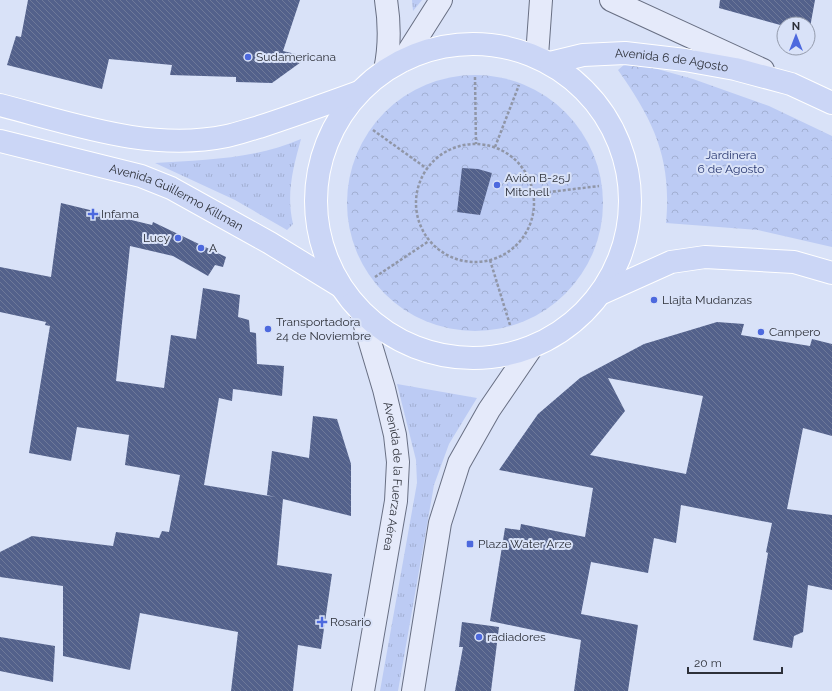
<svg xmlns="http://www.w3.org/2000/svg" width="832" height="691" viewBox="0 0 832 691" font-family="Raleway,sans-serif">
<defs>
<pattern id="grass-tufts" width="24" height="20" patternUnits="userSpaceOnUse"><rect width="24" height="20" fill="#bccbf4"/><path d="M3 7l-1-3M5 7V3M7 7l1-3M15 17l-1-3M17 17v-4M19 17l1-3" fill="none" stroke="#a2afd2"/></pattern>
<pattern id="park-crowns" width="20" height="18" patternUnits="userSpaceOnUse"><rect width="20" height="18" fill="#bccbf4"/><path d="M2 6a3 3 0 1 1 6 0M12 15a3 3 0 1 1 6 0" fill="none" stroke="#a2afd2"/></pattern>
<pattern id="building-back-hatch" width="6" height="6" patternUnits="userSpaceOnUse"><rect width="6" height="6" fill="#53618b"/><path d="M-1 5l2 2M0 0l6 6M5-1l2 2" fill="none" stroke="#6e7999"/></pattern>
</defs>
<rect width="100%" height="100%" fill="#d9e2f8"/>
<!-- grass -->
<g fill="url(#grass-tufts)">
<polygon points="412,0 422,0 413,11"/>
<path d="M 301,139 C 293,168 286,194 293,224 L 287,230 L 235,200 L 155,163 C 204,160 256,159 301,139 Z"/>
<polygon points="397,384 477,398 449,444 434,485 398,691 380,691 417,483 416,460"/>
</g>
<!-- park -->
<g fill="url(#park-crowns)">
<path d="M 625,64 L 643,65 L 693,79 L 769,106 L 832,136 L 832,247 L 758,230 L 666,223 C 672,159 654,121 618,70 Z"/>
<circle cx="475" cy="203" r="128"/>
</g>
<!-- building -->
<g fill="url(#building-back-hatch)" fill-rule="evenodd">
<polygon points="28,0 300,0 283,51 308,57 272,83 236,82 236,77 170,75 172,65 109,59 102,89 7,65 16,36 21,37"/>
<polygon points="720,0 815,0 809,33 808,24 784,24 784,26 719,8"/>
<polygon points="462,168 478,169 492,173 480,215 457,212"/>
<polygon points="61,203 152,225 153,222 226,257 223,267 215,265 208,276 173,256 130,246 116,381 164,388 171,335 196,339 203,288 240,295 238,317 249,320 250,332 256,333 257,364 284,366 282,396 233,389 232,401 219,398 204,485 275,497 267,495 272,451 309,458 313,416 337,419 351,464 351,516 283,499 277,565 332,574 321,649 298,645 293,691 231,691 238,632 140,613 130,670 63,656 63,586 0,577 0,552 32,536 113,546 116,532 159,538 162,531 169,532 180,475 125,465 129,435 77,427 71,461 29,453 50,326 45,325 46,322 0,312 0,267 51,277"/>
<path d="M 717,322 L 744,324 L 741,335 L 810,346 L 812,339 L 832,344 L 832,436 L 803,428 L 787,509 L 832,515 L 832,590 L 808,585 L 803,632 L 794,636 L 792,648 L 753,640 L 768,553 L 766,552 L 772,523 L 681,505 L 676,543 L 654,538 L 648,573 L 591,562 L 581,614 L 638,625 L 628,691 L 574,691 L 581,640 L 490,621 L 505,528 L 520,530 L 521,524 L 585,537 L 593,488 L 499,470 L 538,414 L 580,378 L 644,344 ZM 608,378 L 703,396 L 686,474 L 590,455 L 625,411 Z"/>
<polygon points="462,622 499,627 491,691 455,691 463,647 459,647"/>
<polygon points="0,637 55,646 53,682 0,671"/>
</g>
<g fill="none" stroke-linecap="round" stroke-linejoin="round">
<defs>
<g id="secondary">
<polyline points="611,0 763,70"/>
<polyline points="537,56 541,0"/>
<polyline points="403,60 441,0"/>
<path d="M 385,70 C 390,46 390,25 386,0"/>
<path id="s1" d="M 361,312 L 384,389 L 395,435 L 398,462 L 396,501 L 363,691"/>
<polyline points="413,691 440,523 459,463 489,410 532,347"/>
</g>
<g id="primary">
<circle cx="473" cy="201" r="157"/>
<path id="s2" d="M 550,63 L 583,55 L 625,53 L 685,60 L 735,69 L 791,84 L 832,103"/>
<path d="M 0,105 C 74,124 150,152 227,136 C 237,134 248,130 259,127 C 293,116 326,104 359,92"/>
<path id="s3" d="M 0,141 L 141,176 L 171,188 L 270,243 L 340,286"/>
<polyline points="602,293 671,262 705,257 794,262 832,273"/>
</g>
</defs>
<!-- secondary casing -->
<use href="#secondary" stroke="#686f83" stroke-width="24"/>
<!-- primary casing -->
<use href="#primary" stroke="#fff" stroke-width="24"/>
<!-- path -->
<g stroke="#9096a7" stroke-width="2.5" stroke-dasharray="3 2" stroke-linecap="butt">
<polyline points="475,77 476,144"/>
<polyline points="373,130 426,168"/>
<circle cx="475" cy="203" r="59"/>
<polyline points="495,147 519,85"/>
<polyline points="533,194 599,186"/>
<polyline points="490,260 510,325"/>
<polyline points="375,277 429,241"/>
</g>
<!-- secondary -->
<use href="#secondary" stroke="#e5eafa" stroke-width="22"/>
<!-- primary -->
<use href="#primary" stroke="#cbd6f6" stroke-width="22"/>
</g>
<!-- markers -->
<g fill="#4d69de" stroke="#d9e2f8" stroke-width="1.5">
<circle cx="248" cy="57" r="4"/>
<circle cx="497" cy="185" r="4"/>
<path d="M91 208h4v4h4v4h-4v4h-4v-4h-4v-4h4z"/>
<circle cx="178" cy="238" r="4"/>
<circle cx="201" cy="248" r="4"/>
<circle cx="654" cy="300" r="4"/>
<circle cx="268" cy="329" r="4"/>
<circle cx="761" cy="332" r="4"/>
<rect x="466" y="540" width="8" height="8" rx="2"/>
<path d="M320 616h4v4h4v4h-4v4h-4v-4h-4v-4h4z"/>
<circle cx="479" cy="637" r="4"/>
</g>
<g text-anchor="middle" stroke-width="4" stroke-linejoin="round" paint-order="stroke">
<!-- poi labels -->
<g font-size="12" fill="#2d3039" stroke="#d9e2f8" text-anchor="start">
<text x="256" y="61">Sudamericana</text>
<text x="505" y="182">Avión B-25J<tspan x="505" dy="14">Mitchell</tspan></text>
<text x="101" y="218">Infama</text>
<text x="170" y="242" text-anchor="end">Lucy</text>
<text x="209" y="252">A</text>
<text x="662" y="304">Llajta Mudanzas</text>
<text x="276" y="326">Transportadora<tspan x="276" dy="14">24 de Noviembre</tspan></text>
<text x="769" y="336">Campero</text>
<text x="478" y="548">Plaza Water Arze</text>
<text x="330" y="626">Rosario</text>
<text x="487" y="641">radiadores</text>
</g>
<!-- street labels -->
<g font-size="12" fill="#2d3039" stroke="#d9e2f8">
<text dy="4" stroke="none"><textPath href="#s2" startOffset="123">Avenida 6 de Agosto</textPath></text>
<text dy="4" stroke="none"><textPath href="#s3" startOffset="186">Avenida Guillermo Killman</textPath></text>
<text dy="4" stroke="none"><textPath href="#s1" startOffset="169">Avenida de la Fuerza Aérea</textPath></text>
</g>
<!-- park labels -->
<g font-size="12" fill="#283770" stroke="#d9e2f8">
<text x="731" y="159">Jardinera<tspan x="731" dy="14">6 de Agosto</tspan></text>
</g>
</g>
<!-- north arrow -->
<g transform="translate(796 36)"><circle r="19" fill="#d9e2f8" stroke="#949bac"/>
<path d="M0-3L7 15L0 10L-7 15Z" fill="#4d69de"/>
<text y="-6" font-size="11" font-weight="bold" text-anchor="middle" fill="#2d3039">N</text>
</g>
<!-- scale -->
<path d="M688 667v6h94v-6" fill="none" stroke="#2d3039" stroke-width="2"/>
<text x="694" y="667" font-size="12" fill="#2d3039" stroke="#d9e2f8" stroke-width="3" paint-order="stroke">20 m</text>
</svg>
